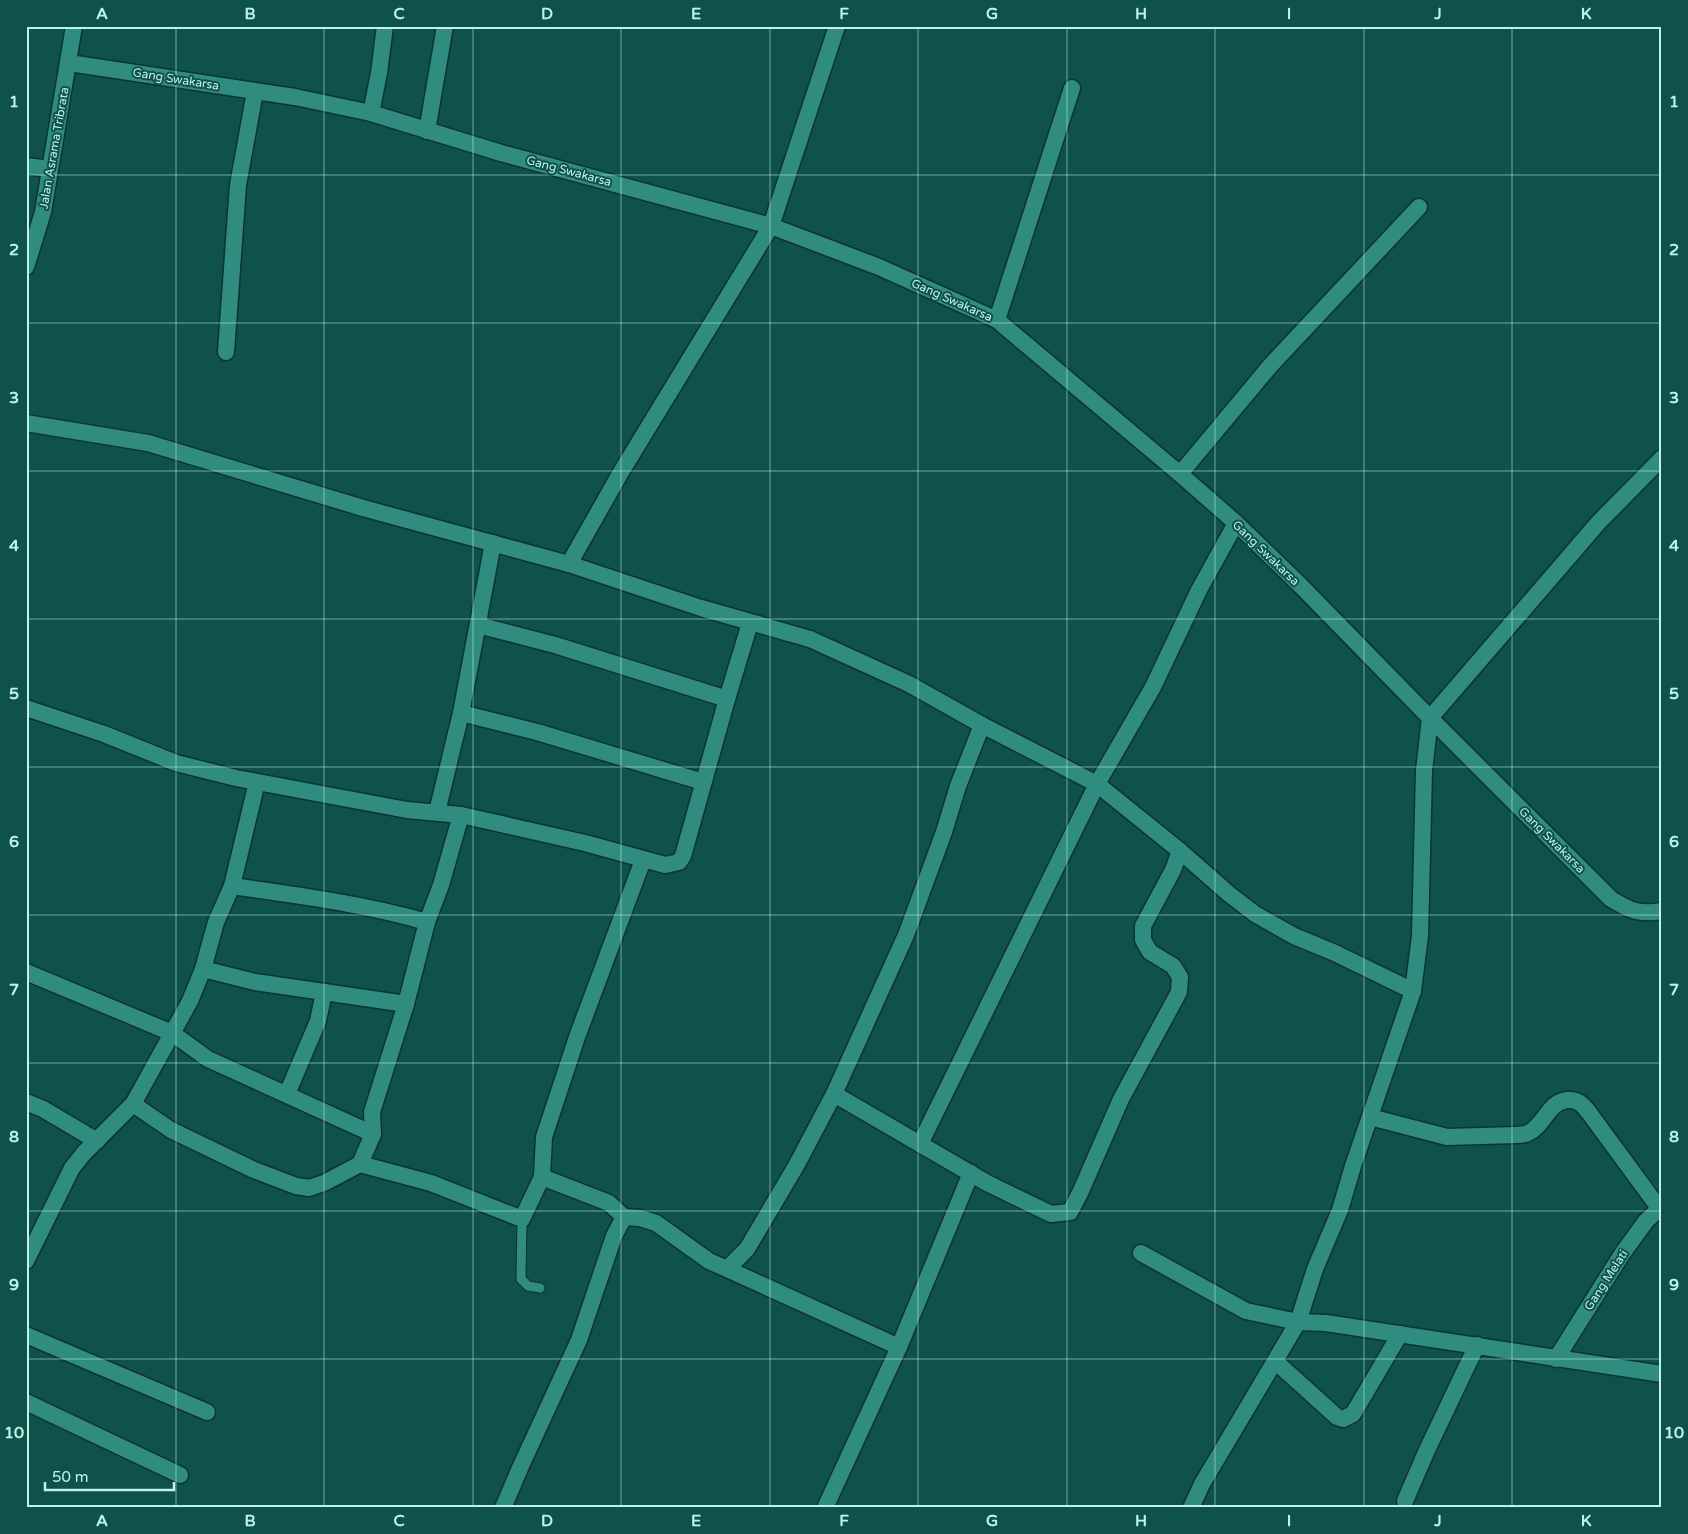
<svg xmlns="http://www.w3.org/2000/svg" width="1688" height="1534" viewBox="0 0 1688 1534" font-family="'Varela Round',sans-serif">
<rect width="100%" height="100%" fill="#0e524a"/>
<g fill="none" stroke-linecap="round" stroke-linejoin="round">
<defs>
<polyline id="service" points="522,1219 521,1279 528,1286 540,1288"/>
<g id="minor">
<path d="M 69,63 L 295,97 L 371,113 L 501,153 L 771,226 L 879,267 L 997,320 L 1180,474 L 1236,523 L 1301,586 L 1430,718 L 1611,899 C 1629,910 1639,915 1662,911"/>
<polyline points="371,113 379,73 385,26"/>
<polyline points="427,131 445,26"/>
<polyline points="26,166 50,169"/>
<polyline points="26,267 43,212 74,26"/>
<polyline points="997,320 1072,88"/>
<polyline points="226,352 238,185 255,92"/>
<polyline points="26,423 148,443 363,508 569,564 701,608 810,639 909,684 982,725 1097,784 1180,851 1229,894 1255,914 1294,936 1335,953 1413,991"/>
<polyline points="1662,458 1598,523 1430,718 1424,771 1420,936 1413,991 1353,1166 1340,1210 1315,1269 1298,1322 1326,1323 1662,1374"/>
<polyline points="1180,474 1270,366 1419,207"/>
<polyline points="569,564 621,472 771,226 837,26"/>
<polyline points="478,625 555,645 727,699"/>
<polyline points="26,708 104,734 176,763 236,778 407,810 461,815 585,843 665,865 679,862 683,856 727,699 750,623"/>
<polyline points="461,713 537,732 703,782"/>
<polyline points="437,812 461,713 493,543"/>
<path d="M 232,886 C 297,895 364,904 427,922 L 441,885 L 461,815"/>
<polyline points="203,969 255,982 324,992 318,1021 287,1094"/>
<polyline points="26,972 172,1033 208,1059 373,1134"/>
<polyline points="324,992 406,1004"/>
<polyline points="834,1094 987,1183 1051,1214 1070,1212 1080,1193 1121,1099 1179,992 1180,977 1173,966 1150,952 1143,940 1143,926 1173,870 1180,851"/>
<polyline points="26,1102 43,1109 97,1141"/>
<polyline points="133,1104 171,1130 254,1170 296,1186 309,1188 324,1183 360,1164 373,1134 372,1112 406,1004 427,922"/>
<path d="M 1370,1117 L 1447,1137 L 1516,1135 C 1520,1135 1524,1135 1528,1133 C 1544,1126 1548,1102 1567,1100 C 1579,1099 1584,1106 1590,1114 L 1659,1208"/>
<polyline points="920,1144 1097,784 1153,687 1199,590 1236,523"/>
<polyline points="360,1164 431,1183 522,1219 542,1177"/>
<polyline points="624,1217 640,1218 656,1223 709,1261 727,1269 747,1249 796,1166 834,1094 906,935 944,832 958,786 982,725"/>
<polyline points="1141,1253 1246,1311 1298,1322 1202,1484 1191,1508"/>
<polyline points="26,1261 72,1168 84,1153 133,1104 190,1001 203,969 216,922 232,886 257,782"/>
<polyline points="727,1269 899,1347"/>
<polyline points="26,1335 207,1412"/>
<polyline points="1556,1359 1622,1254 1646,1221 1662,1206"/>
<polyline points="1275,1361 1337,1417 1343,1419 1353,1414 1400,1334"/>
<polyline points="26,1402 180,1475"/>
<polyline points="1405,1501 1427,1450 1477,1345"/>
<polyline points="503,1508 520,1468 579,1340 614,1236 624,1217 609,1203 542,1177 544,1137 577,1037 643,860"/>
<polyline points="825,1508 899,1347 971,1173"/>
</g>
</defs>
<!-- service casing -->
<use href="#service" stroke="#0e342f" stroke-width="11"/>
<!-- minor casing -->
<use href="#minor" stroke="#0e342f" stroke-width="19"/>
<!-- service -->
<use href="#service" stroke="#308c7f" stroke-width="9"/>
<!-- minor -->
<use href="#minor" stroke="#308c7f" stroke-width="16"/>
</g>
<!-- grid -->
<path fill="none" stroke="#bff3ea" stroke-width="1" stroke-opacity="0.55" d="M 176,26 L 176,1508M 324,26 L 324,1508M 473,26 L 473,1508M 621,26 L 621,1508M 770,26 L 770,1508M 918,26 L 918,1508M 1067,26 L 1067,1508M 1215,26 L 1215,1508M 1364,26 L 1364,1508M 1512,26 L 1512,1508M 26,175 L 1662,175M 26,323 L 1662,323M 26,471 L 1662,471M 26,619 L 1662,619M 26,767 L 1662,767M 26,915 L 1662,915M 26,1063 L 1662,1063M 26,1211 L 1662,1211M 26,1359 L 1662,1359"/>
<g text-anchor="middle" stroke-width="4" stroke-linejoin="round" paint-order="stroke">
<!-- street labels -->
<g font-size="12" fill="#bff3ea" stroke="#0e524a">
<text transform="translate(176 79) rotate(9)" y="4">Gang Swakarsa</text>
<text transform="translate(54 148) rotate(-80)" y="4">Jalan Asrama Tribrata</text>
<text transform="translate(569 171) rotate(15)" y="4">Gang Swakarsa</text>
<text transform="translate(952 300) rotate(24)" y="4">Gang Swakarsa</text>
<text transform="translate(1266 553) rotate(44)" y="4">Gang Swakarsa</text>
<text transform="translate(1552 840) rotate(45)" y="4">Gang Swakarsa</text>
<text transform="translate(1606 1280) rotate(-57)" y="4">Gang Melati</text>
</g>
</g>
<!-- border -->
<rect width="1688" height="1534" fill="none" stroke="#0e524a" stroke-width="55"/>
<!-- scale -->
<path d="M45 1482v8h129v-8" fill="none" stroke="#bff3ea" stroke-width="2.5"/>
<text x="52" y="1482" font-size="15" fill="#bff3ea" stroke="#0e524a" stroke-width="4" paint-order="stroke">50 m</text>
<rect x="28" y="28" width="1632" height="1478" fill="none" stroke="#bff3ea" stroke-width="2"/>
<g font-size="16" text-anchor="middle" font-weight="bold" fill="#bff3ea">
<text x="102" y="19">A</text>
<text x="250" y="19">B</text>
<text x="399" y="19">C</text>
<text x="547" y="19">D</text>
<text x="696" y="19">E</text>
<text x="844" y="19">F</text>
<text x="992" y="19">G</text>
<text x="1141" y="19">H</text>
<text x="1289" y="19">I</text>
<text x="1438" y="19">J</text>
<text x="1586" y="19">K</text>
<text x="14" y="107">1</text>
<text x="1674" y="107">1</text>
<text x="14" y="255">2</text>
<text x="1674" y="255">2</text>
<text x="14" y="403">3</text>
<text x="1674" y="403">3</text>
<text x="14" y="551">4</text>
<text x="1674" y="551">4</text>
<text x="14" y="699">5</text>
<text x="1674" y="699">5</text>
<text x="14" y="847">6</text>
<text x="1674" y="847">6</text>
<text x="14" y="995">7</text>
<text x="1674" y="995">7</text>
<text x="14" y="1142">8</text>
<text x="1674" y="1142">8</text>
<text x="14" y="1290">9</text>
<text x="1674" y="1290">9</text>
<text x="14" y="1438">10</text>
<text x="1674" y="1438">10</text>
<text x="102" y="1526">A</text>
<text x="250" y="1526">B</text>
<text x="399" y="1526">C</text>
<text x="547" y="1526">D</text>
<text x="696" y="1526">E</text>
<text x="844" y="1526">F</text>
<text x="992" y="1526">G</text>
<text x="1141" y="1526">H</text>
<text x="1289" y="1526">I</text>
<text x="1438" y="1526">J</text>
<text x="1586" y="1526">K</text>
</g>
</svg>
